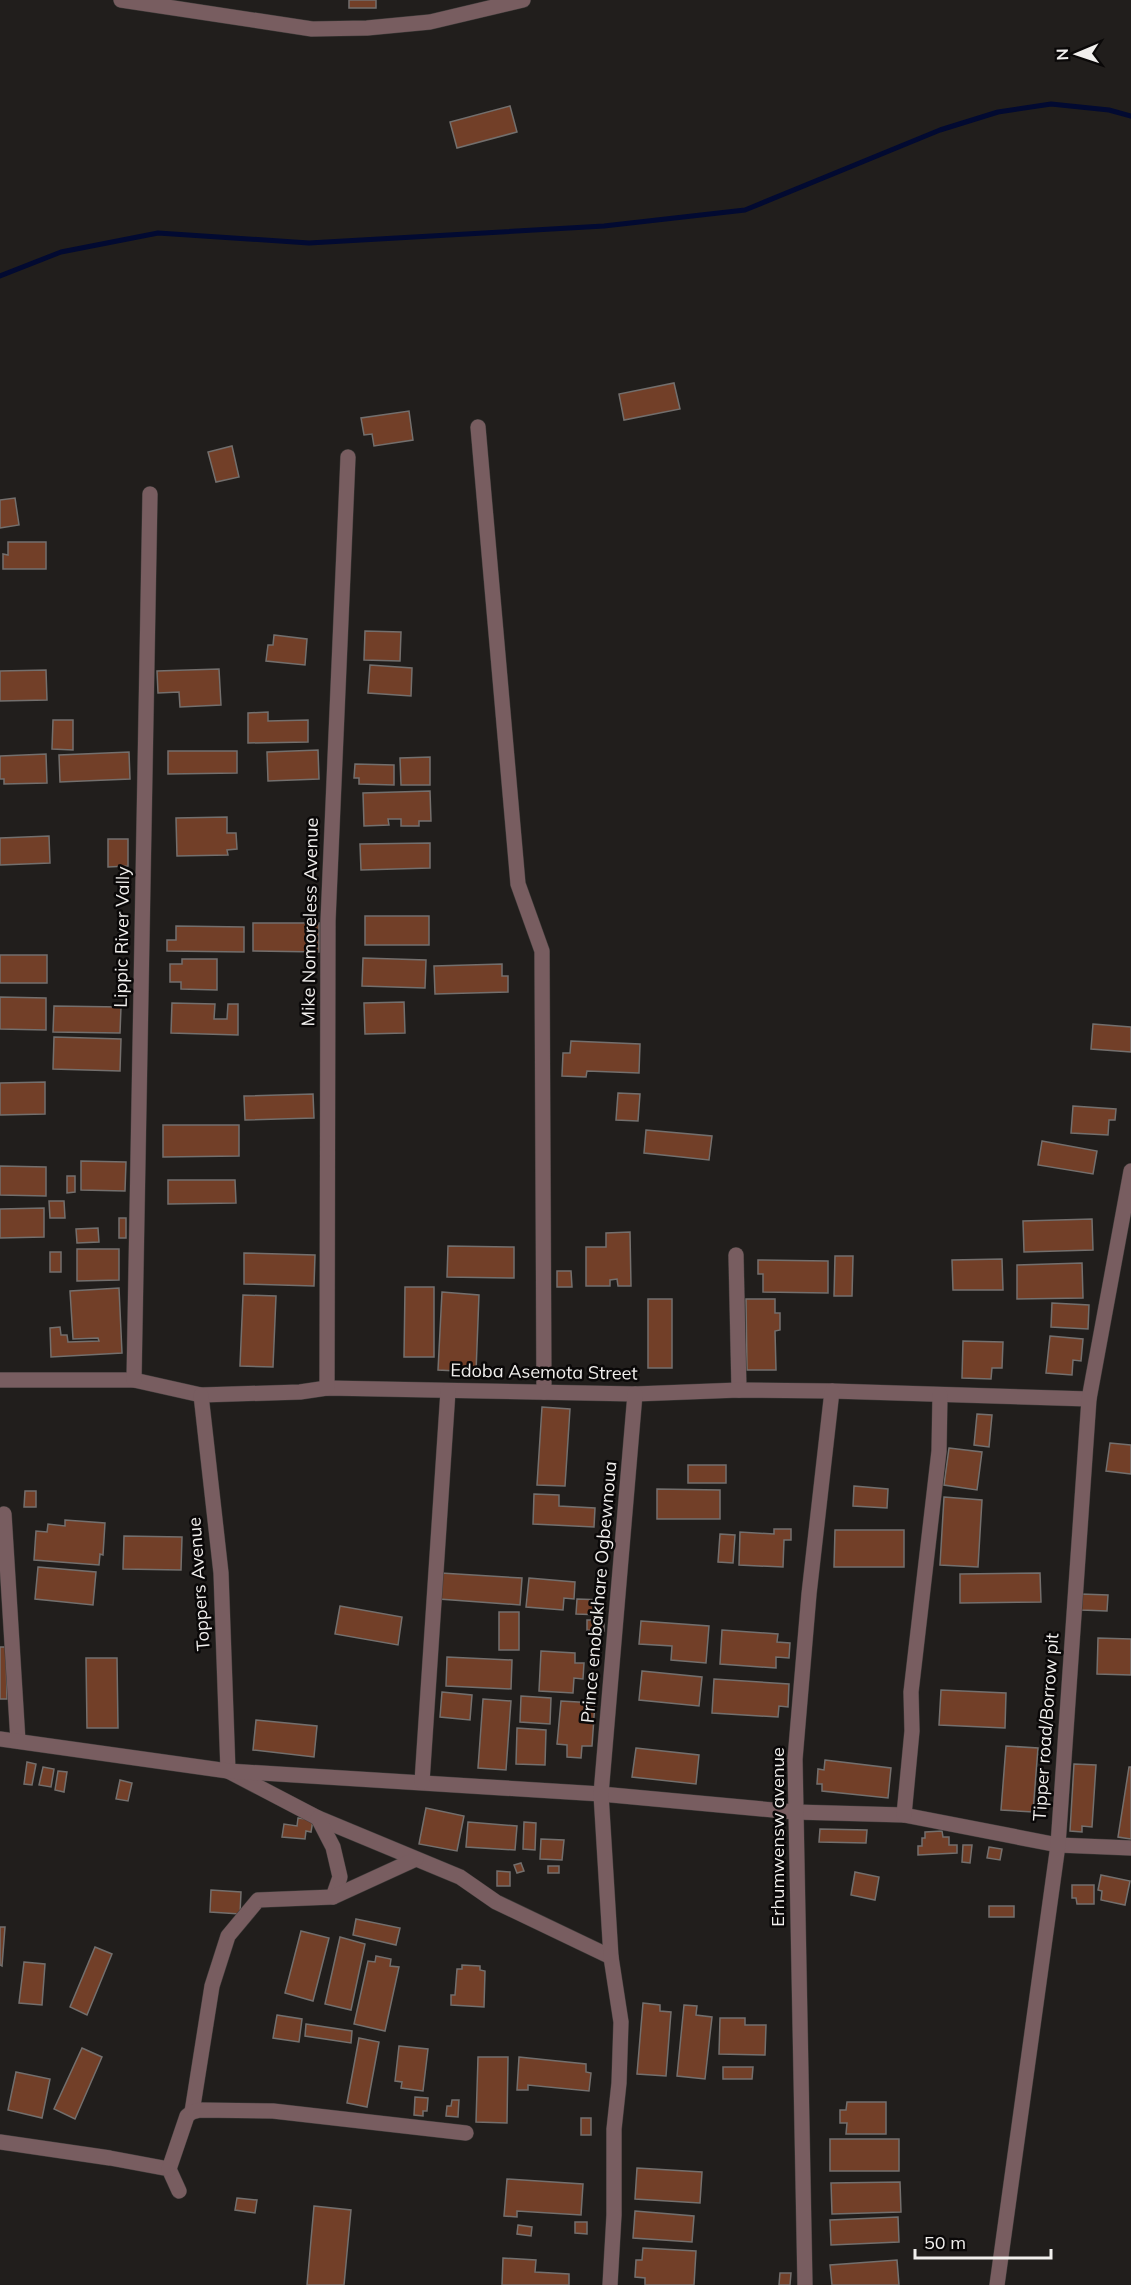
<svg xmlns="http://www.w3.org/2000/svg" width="1131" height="2285" viewBox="0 0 1131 2285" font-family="Mulish,sans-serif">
<rect width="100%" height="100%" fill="#211e1c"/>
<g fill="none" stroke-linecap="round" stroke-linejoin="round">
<!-- stream -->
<polyline stroke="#020a31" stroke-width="5" points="0,276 61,252 158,233 309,243 604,226 745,210 940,130 998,112 1051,104 1109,110 1131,116"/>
</g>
<!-- building -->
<g fill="#723f28" stroke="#736f6d" stroke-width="1.5">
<rect x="349" y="0" width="27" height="8"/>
<polygon points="510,106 517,132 457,148 450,122"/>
<polygon points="674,383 680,409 624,420 619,394"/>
<polygon points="409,411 413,440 374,446 372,434 364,435 361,418"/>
<polygon points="232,446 239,477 216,482 208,452"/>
<polygon points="15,498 19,525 0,528 0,500"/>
<polygon points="8,542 46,542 46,569 3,569 3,554 8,555"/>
<polygon points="365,631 401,632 400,661 364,660"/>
<polygon points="274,635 307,639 305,665 266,661 268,645 273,645"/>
<polygon points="370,665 412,668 411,696 368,693"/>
<polygon points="219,669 221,705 180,707 179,692 158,693 157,671"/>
<polygon points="46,670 47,700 0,701 0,671"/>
<polygon points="268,712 268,721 308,720 308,742 248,743 248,713"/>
<polygon points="53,720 73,720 73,750 52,749"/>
<polygon points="318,750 319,779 268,781 267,752"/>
<polygon points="168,751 237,751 237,773 168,774"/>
<polygon points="129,752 130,779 60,782 59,755"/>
<polygon points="46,754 47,783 4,784 4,779 0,779 0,756"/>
<polygon points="430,757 430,785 401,785 400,758"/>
<polygon points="355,764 394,765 394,785 359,784 359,778 354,778"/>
<polygon points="430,791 431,821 419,821 419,826 401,826 401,819 388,819 389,825 364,826 363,793"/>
<polygon points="227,817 227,833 236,833 237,849 227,850 228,855 177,856 176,818"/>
<polygon points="49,836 50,863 0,865 0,838"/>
<polygon points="108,839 128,839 128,866 108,867"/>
<polygon points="430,843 430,868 361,870 360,844"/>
<rect x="365" y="916" width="64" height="29"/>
<polygon points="253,923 319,923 319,952 253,951"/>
<polygon points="176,926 244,927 244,952 167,951 167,940 176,940"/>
<rect x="0" y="955" width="47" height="28"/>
<polygon points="363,958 426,960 425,988 362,986"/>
<polygon points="182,959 217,959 217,990 181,989 181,982 170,982 170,964 182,964"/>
<polygon points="502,964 502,976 508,976 508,992 435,994 434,966"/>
<polygon points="0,997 46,998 46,1030 0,1029"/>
<polygon points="404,1002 405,1033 365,1034 364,1003"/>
<polygon points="172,1003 215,1004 214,1019 227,1019 228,1004 238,1004 238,1035 171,1033"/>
<polygon points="54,1006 121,1007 120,1033 53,1032"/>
<polygon points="1093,1024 1131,1027 1131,1052 1091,1049"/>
<polygon points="54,1037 121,1039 120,1071 53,1069"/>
<polygon points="571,1041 640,1044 639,1073 587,1071 586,1077 562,1076 563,1053 570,1053"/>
<polygon points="45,1082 45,1114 0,1115 0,1083"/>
<polygon points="618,1093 640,1094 638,1121 616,1120"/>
<polygon points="313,1094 314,1118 245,1120 244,1096"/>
<polygon points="1073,1106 1116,1109 1115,1120 1109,1120 1108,1135 1071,1133"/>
<polygon points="163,1125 239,1125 239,1156 163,1157"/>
<polygon points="646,1130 712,1136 709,1160 644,1153"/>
<polygon points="1042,1141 1097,1151 1093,1174 1038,1165"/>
<polygon points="81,1161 126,1162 125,1191 81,1190"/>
<polygon points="0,1166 46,1167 46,1196 0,1195"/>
<polygon points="67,1176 75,1176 75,1192 67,1193"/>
<polygon points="168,1180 235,1180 236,1203 168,1204"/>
<polygon points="49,1201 64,1201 65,1218 50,1218"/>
<polygon points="44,1208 44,1237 0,1238 0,1209"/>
<rect x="119" y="1218" width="7" height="20"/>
<polygon points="1092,1219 1093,1250 1024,1252 1023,1221"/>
<polygon points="98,1228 99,1242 77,1243 76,1229"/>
<polygon points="630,1232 631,1286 618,1286 617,1279 610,1280 610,1286 586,1286 586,1247 606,1247 606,1233"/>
<polygon points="448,1246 514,1247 514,1278 447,1277"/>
<polygon points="77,1249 119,1249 119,1280 77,1281"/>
<rect x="50" y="1252" width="11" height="20"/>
<polygon points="244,1253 315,1255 314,1286 244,1284"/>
<polygon points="835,1256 853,1256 852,1296 834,1296"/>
<polygon points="1002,1259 1003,1290 953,1290 952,1260"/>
<polygon points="758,1260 828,1261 828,1293 763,1292 763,1274 758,1274"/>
<polygon points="1082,1263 1083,1298 1017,1299 1017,1265"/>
<polygon points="557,1271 571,1271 572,1287 557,1287"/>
<polygon points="405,1287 434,1287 434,1357 404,1357"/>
<polygon points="119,1288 122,1353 51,1357 50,1328 60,1327 61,1335 67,1335 68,1342 99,1341 98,1338 73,1339 70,1291"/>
<polygon points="442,1292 479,1295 476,1372 438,1370"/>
<polygon points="243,1295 276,1296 273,1367 240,1366"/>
<rect x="648" y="1299" width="24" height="69"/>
<polygon points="746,1299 775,1299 775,1313 780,1313 780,1330 775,1331 776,1370 747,1370"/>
<polygon points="1052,1303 1089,1305 1088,1329 1051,1327"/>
<polygon points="1050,1336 1083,1339 1081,1361 1073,1360 1072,1375 1046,1373"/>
<polygon points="963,1341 1003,1342 1002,1368 992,1368 991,1379 962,1378"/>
<polygon points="542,1407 570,1409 565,1486 537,1485"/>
<polygon points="977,1414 992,1415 989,1447 974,1445"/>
<polygon points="1110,1443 1131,1445 1131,1474 1106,1471"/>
<polygon points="949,1448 982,1452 977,1490 944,1485"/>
<rect x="688" y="1465" width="38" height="18"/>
<polygon points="854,1486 888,1489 887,1508 853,1506"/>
<polygon points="657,1489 720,1490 720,1519 657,1519"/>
<polygon points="25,1491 36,1491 36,1507 24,1507"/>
<polygon points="534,1494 559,1495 559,1506 595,1508 594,1527 533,1524"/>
<polygon points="944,1497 982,1500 978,1567 940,1565"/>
<polygon points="65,1520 105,1523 103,1555 100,1554 99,1565 34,1560 36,1531 47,1532 48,1524 65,1526"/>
<polygon points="774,1529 791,1529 791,1540 784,1540 783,1567 739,1565 740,1532 774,1534"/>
<polygon points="835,1530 904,1530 904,1567 834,1567"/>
<polygon points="720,1534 735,1535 733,1563 718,1562"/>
<polygon points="124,1536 182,1537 181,1570 123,1569"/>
<polygon points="38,1567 96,1572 93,1605 35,1599"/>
<polygon points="441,1573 522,1578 520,1605 439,1599"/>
<polygon points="1040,1573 1041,1602 960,1603 960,1574"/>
<polygon points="529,1578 575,1582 574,1599 564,1598 563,1610 526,1607"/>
<polygon points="1081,1594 1108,1595 1107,1611 1081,1610"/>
<polygon points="577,1599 604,1600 603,1615 576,1614"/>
<polygon points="340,1606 402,1617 398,1645 335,1634"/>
<rect x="499" y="1612" width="20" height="38"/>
<polygon points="587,1620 604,1620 604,1631 587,1630"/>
<polygon points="641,1621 709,1626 706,1663 671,1660 672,1646 639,1644"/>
<polygon points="722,1630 778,1634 777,1642 790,1643 789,1658 776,1657 776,1668 720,1664"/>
<polygon points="1098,1638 1131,1639 1131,1675 1097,1674"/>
<polygon points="0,1647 6,1647 7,1699 0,1699"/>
<polygon points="541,1651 575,1653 575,1663 584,1663 583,1679 574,1678 573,1693 539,1691"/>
<polygon points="447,1657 512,1660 511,1689 446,1686"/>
<polygon points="86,1658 117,1658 118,1728 87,1728"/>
<polygon points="642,1671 702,1677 699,1706 639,1700"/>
<polygon points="714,1679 789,1684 788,1707 779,1706 778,1717 712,1713"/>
<polygon points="941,1690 1006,1693 1005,1728 939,1725"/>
<polygon points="442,1692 472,1695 470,1720 440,1717"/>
<polygon points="521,1696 551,1698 550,1724 520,1722"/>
<polygon points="483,1699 511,1701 506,1770 478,1768"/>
<polygon points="561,1701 595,1703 592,1746 582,1746 581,1758 567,1757 567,1745 557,1744"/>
<polygon points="256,1720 317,1726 314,1757 253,1750"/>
<polygon points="517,1728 546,1730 545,1765 516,1764"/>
<polygon points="1006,1746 1038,1748 1033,1812 1001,1810"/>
<polygon points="636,1748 699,1755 696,1784 632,1777"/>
<polygon points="825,1760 891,1768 888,1798 822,1791 822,1784 817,1784 818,1769 824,1770"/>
<polygon points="27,1762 36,1764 32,1785 24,1784"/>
<polygon points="1074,1764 1096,1765 1092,1827 1082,1826 1082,1832 1070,1831"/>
<polygon points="43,1767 54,1769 51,1787 39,1785"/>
<polygon points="1129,1767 1131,1767 1131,1839 1118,1837"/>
<polygon points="58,1771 67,1772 64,1792 55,1790"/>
<polygon points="120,1780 132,1783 128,1801 116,1799"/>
<polygon points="426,1808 464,1816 457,1851 419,1844"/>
<polygon points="298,1818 313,1820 311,1832 306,1831 305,1839 282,1837 284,1824 297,1826"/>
<polygon points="468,1822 517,1826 515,1850 466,1847"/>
<polygon points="524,1822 536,1823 535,1850 523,1849"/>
<polygon points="820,1829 867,1830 866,1843 819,1842"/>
<polygon points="942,1831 943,1837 949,1837 949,1845 957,1845 957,1853 918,1855 918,1846 922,1846 922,1838 925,1838 925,1832"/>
<polygon points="541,1839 564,1840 562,1860 540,1859"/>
<polygon points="963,1845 972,1845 970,1863 962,1862"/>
<polygon points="989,1847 1002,1849 1000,1860 987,1858"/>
<polygon points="521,1863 524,1871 517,1873 514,1865"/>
<rect x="548" y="1866" width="11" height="7"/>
<polygon points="497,1871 510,1872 510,1886 497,1886"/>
<polygon points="855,1872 879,1877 875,1900 851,1895"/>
<polygon points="1101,1875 1130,1881 1125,1905 1101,1900 1102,1891 1098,1890"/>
<polygon points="1072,1885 1094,1885 1094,1904 1077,1904 1076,1898 1072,1898"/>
<polygon points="211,1890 241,1892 240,1914 210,1912"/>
<rect x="989" y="1906" width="25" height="11"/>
<polygon points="356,1919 400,1928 396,1945 353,1935"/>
<polygon points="0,1927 5,1927 2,1966 0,1965"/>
<polygon points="301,1931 329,1938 313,2001 285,1993"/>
<polygon points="340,1937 365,1944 351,2010 325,2004"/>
<polygon points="95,1947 112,1954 87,2015 70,2007"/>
<polygon points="376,1956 391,1959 390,1966 399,1967 385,2031 354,2024 368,1961 375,1962"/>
<polygon points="24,1962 45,1964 42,2005 19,2003"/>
<polygon points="462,1965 480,1966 480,1970 485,1971 484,2007 451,2005 451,1995 455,1995 457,1969 462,1969"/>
<polygon points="643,2003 660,2005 660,2011 671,2012 666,2076 637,2074"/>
<polygon points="684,2005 697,2006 696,2015 712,2017 705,2079 677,2076"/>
<polygon points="277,2015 302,2019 299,2042 273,2038"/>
<polygon points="720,2018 745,2018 745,2025 766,2025 765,2055 719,2054"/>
<polygon points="306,2024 352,2031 351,2043 305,2036"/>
<polygon points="359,2038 379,2042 367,2107 347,2103"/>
<polygon points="399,2046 428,2049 423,2091 401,2088 402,2082 395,2081"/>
<polygon points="82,2048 102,2057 75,2119 54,2109"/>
<polygon points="478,2057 508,2057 507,2123 476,2122"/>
<polygon points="519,2057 586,2064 586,2072 591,2073 589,2091 528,2085 528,2090 517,2090"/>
<polygon points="723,2067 753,2067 752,2079 723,2079"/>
<polygon points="16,2072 50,2079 42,2118 8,2110"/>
<polygon points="415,2097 428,2098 427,2111 423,2111 423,2116 414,2115"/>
<polygon points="452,2100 459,2100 458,2117 446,2116 447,2106 451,2106"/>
<polygon points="847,2102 886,2102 886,2134 846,2134 847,2123 840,2123 840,2110 846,2110"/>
<rect x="581" y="2118" width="10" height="17"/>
<rect x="830" y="2139" width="69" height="32"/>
<polygon points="637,2168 702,2172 700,2203 635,2199"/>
<polygon points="507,2179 583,2184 581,2215 517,2211 517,2217 504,2216"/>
<polygon points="900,2182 901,2212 832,2214 831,2183"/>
<polygon points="237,2198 257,2200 255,2213 235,2210"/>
<polygon points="314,2206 351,2210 344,2285 307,2285"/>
<polygon points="635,2211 694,2216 692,2242 633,2238"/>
<polygon points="898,2217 899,2242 831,2245 830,2220"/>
<polygon points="575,2222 587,2222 587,2234 575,2233"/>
<polygon points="518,2225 532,2227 531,2236 517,2234"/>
<polygon points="643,2248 696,2251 694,2285 645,2285 645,2278 635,2277 636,2260 642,2260"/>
<polygon points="503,2258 536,2260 535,2272 569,2274 569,2285 502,2285"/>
<polygon points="897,2260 899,2285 832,2285 830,2265"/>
<polygon points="780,2273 791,2273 790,2285 779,2285"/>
</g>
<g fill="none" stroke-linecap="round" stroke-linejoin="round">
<defs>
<g id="minor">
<polyline points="121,0 312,29 367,28 430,22 523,0"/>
<polyline points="478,427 518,884 542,951 544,1392"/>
<polyline points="736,1255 739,1390"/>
<polyline points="0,1380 134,1380 201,1395 300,1392 327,1388 635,1394 739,1390 832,1391 1089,1399"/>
<polyline points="134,1380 150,494"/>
<polyline points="327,1388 328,921 348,457"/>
<polyline points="201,1395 221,1573 228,1771 318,1818 460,1877 496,1902 611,1957"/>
<polyline points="4,1514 18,1741"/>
<polyline points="0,1739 228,1771 601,1794 795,1812 904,1815 1058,1845 1131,1848"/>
<polyline points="422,1782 448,1391"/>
<polyline points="904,1815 912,1731 911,1692 939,1451 940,1395"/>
<polyline points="318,1818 333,1847 340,1877 333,1897"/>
<polyline points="192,2112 212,1986 228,1936 258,1900 333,1897 416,1859"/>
<polyline points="0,2142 110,2158 169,2169 179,2191"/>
<polyline points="169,2169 187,2116 192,2112 200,2110 273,2111 466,2133"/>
<polyline points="610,2285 614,2215 614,2129 619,2083 621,2022 611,1957 601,1794 635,1394"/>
<polyline points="805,2285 795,1759 809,1594 832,1391"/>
<polyline points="997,2285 1058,1845 1089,1399 1131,1171"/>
</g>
</defs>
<!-- minor casing -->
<use href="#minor" stroke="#3e3b39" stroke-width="16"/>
<!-- minor -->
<use href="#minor" stroke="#785d60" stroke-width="15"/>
</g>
<g text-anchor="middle" stroke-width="5" stroke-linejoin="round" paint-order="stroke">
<!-- street labels -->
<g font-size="18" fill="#f1efed" stroke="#0a0808">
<text transform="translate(310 922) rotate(-89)" y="6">Mike Nomoreless Avenue</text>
<text transform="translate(122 937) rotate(-89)" y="6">Lippic River Vally</text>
<text transform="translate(544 1372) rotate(1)" y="6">Edoba Asemota Street</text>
<text transform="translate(199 1584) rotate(-94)" y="6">Toppers Avenue</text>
<text transform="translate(599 1592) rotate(-85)" y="6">Prince enobakhare Ogbewnoua</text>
<text transform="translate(1046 1727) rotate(-86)" y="6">Tipper road/Borrow pit</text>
<text transform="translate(778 1837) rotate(-90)" y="6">Erhumwensw avenue</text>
</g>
</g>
<!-- north arrow -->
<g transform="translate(1077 54) rotate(268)" stroke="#0a0808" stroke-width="4.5" paint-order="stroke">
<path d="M0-4.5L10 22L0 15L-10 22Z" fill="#f1efed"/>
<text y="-9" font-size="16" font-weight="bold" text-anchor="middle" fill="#f1efed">N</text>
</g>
<!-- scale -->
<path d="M915 2249v9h136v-9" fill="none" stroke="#f1efed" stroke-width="3"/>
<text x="924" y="2249" font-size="18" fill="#f1efed" stroke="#0a0808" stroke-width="4.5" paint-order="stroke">50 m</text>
</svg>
